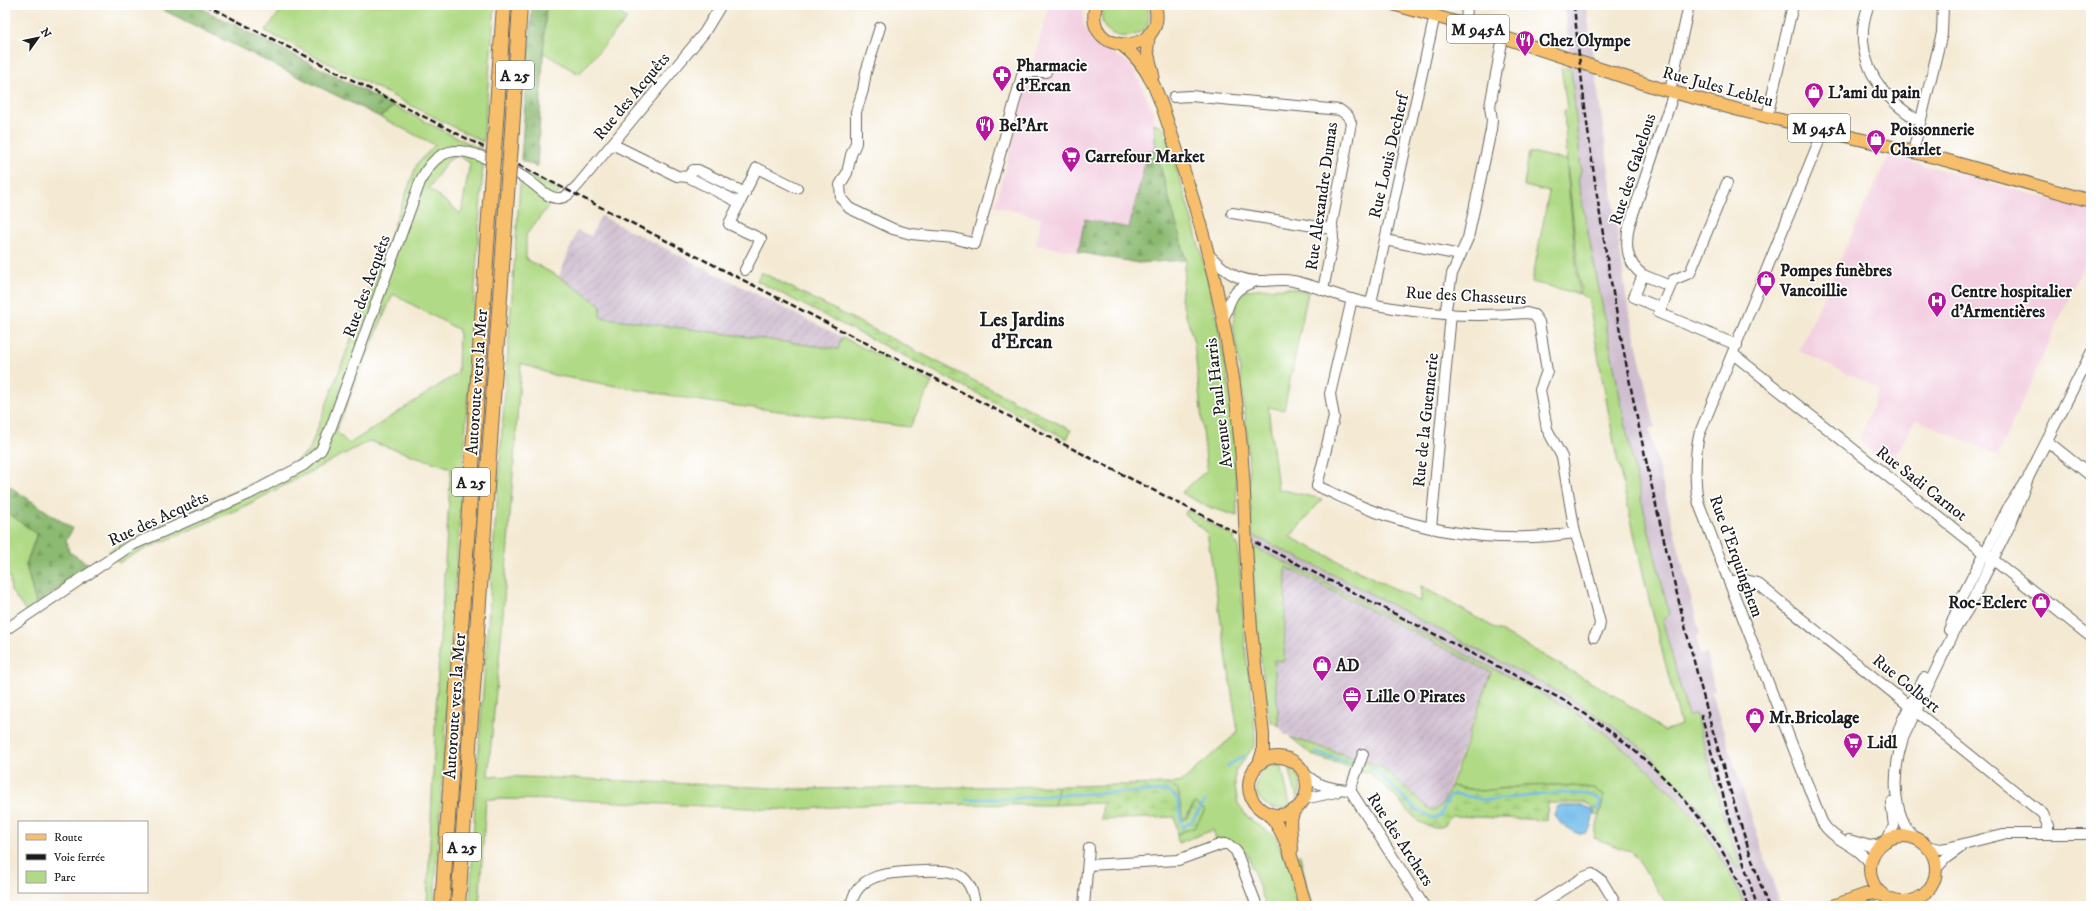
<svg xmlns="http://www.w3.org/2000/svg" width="2096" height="911" viewBox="0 0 2096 911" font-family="'IM FELL DW Pica',serif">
<defs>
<pattern id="industrial-furrows" width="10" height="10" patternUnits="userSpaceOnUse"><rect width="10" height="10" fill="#cfbdcf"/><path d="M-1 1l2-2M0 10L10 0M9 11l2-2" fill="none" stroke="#b1a2b1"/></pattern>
<pattern id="forest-firs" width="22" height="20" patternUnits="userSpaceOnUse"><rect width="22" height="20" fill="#8cba72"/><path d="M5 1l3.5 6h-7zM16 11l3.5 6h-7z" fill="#789f62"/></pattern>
<pattern id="wetland-marsh" width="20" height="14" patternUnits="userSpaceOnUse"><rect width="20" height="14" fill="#b0da85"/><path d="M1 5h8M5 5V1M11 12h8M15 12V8" fill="none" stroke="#97ba72"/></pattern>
</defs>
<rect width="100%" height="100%" fill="#fff"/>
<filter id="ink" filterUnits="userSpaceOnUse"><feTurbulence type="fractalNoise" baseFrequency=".025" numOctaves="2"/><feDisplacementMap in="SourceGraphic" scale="8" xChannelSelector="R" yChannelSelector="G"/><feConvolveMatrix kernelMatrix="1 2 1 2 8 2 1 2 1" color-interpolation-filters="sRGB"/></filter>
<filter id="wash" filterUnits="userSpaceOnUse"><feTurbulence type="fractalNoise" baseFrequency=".012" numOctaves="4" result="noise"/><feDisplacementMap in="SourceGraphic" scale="16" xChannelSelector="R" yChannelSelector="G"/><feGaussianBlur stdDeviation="0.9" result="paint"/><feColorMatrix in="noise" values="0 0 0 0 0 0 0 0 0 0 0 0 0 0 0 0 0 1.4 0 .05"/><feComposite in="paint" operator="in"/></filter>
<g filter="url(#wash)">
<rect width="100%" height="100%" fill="#f4ead4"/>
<!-- built -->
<g fill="#f3cfe0">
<polygon points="1049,5 1084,5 1083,24 1095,43 1132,65 1154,113 1156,151 1148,152 1129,228 1085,220 1078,252 1036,245 1041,218 995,206"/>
<polygon points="1889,156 2091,210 2091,249 1998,455 1916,419 1889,466 1859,441 1879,389 1799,351 1872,190"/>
</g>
<!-- industrial -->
<g fill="url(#industrial-furrows)">
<polygon points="601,216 842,337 838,349 599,317 601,305 559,277 577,231 591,236"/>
<polygon points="1286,567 1491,672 1442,805 1433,810 1428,808 1382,767 1284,734 1279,726 1273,660 1284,661"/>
</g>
<!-- railway -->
<polygon fill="#cfbdcf" points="1564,5 1586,5 1627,301 1655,427 1649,429 1700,634 1696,636 1700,655 1706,653 1715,691 1711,693 1781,906 1745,906 1721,857 1709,840 1703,828 1688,809 1654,774 1603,732 1570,709 1254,547 1252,535 1350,583 1566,696 1607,722 1642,748 1698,806 1738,869 1741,868 1722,812 1696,716 1688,716 1663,622 1669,613 1635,474 1578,181 1581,170"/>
<!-- green -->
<g fill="#b0da85" stroke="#667b50" fill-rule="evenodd">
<polygon points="285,5 495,5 483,142 265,31"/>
<polygon points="546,5 610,5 627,19 579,74 542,52"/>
<path d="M 1104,5 L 1147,5 C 1162,47 1088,47 1104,5 Z"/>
<polygon points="1561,67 1571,69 1581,170 1578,181 1635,474 1669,613 1663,622 1688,716 1696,715 1722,812 1741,868 1738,869 1698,806 1642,748 1607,722 1566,696 1350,583 1252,535 1247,433 1240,371 1233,325 1237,298 1247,290 1256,289 1291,288 1308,292 1284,410 1268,407 1278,489 1322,499 1290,537 1421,602 1421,586 1622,700 1664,731 1681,725 1648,595 1615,449 1588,298 1581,295 1567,163 1564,111 1567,108"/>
<path d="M 394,106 L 484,151 L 434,906 L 427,906 L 437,687 L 451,468 L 369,441 L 243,507 L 130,556 L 119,563 L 108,552 C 156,522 211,505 261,479 C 278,471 294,464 309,451 L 417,164 L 435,145 L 380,117 ZM 457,155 L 470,163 L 461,214 L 429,188 L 447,162 ZM 393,294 L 459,330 L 458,373 L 349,444 L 336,431 L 357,378 Z"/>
<path d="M 1154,123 L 1163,127 C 1193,217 1218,307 1231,401 C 1236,439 1236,478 1237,516 L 1209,507 L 1181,493 L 1207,470 L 1194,342 L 1181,299 L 1186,260 L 1156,151 Z"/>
<polygon points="1529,152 1566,160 1579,294 1532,282 1549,192 1524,186"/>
<polygon points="521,171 560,191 526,235 526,259 559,277 601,305 600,317 838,349 842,337 932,382 910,427 714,403 553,375 521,363 502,627 488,776 587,779 796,789 1059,786 1054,805 878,804 790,810 576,800 486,799 479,906 470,906 475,801"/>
<path d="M 1187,510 L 1234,537 L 1235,543 L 1238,544 L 1246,655 L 1254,712 L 1255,745 L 1235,771 L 1235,787 L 1238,804 L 1247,817 L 1276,837 L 1284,858 L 1300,855 L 1307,889 L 1314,906 L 1266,906 L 1247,853 L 1241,852 C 1235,843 1227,836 1216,840 L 1213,830 L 1178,843 L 1177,834 L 1195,827 L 1195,803 L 1183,821 L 1178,791 L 1168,784 L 1181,782 L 1238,732 L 1207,532 L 1184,514 Z"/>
<polygon points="5,511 37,533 26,565 36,604 26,611 11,591 10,578 5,572"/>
<path d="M 1254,547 C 1318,578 1380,611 1444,644 C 1485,665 1528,685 1569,709 C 1588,720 1607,735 1624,749 C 1681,796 1716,838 1745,906 L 1668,906 L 1633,853 L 1594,838 L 1604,796 L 1594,788 L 1558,785 L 1526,786 L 1481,791 L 1451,786 L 1491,672 L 1286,567 L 1284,661 L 1274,660 L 1279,726 L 1270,721 C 1261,665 1251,604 1254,547 Z"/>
<path d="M 1274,764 L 1281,764 L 1290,805 C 1275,814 1258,805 1256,788 L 1260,772 Z"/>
<path d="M 1289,767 C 1300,774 1304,787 1297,799 Z"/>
</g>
<!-- forest -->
<g fill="url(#forest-firs)" stroke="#546b47">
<polygon points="153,5 195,5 394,106 380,117"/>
<polygon points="532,5 546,5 537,167 521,160"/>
<polygon points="1148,151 1156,151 1186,260 1138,263 1078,252 1085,219 1129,228"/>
<polygon points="9,486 73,529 66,540 69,552 92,566 36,604 26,565 37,534 5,511 5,491"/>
</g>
<!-- wetland -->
<g fill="url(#wetland-marsh)" stroke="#667b50">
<polygon points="761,272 1071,430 1067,439 757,281"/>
<path d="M 1290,737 L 1382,767 L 1428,808 L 1433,810 L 1442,805 L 1451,786 L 1481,791 L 1526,786 L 1558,785 L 1594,788 L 1604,796 L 1599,815 L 1595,814 C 1593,807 1591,805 1585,803 L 1548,803 L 1546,820 L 1452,816 L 1444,826 L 1434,828 L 1419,822 L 1385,786 L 1369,773 L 1314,756 Z"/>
<polygon points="1168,784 1178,790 1183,820 1186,819 1195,803 1205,810 1195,827 1177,834 1175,817 1101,820 1103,803 1054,805 1059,786"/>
</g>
<!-- water -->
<path fill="#71bbea" stroke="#466c83" d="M 1561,806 L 1583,806 L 1594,810 C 1592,817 1593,827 1587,832 C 1578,839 1557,823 1554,814 L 1557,807 Z"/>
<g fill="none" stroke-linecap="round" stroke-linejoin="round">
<!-- stream -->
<g stroke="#71bbea" stroke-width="2.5">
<polyline points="1316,753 1351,763"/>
<polyline points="1227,766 1244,756"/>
<path d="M 1371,768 L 1377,771 L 1415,809 L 1433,818 L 1440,816 L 1449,797 L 1454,794 C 1465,794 1476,800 1487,800 C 1511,800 1582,785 1600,800 L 1600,806 L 1594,810"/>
<polyline points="966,799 1007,799 1053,795 1168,791 1177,798 1182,828 1192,821 1205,801"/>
</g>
</g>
</g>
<g filter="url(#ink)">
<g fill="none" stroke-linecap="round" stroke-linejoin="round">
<defs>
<g id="minor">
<path d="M 1869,5 C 1855,38 1866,75 1891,99 C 1899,108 1910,115 1920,122"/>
<polyline points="1466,25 1467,5"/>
<polyline points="880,27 866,72 863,90 856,112 856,143 851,155 847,173 840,185 841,198 849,208 893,229 911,234 954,238 975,244 1023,72 1046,72"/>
<polyline points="1670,91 1689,5"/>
<polyline points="1174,97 1190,96 1340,110 1348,116 1351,123 1332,223 1333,239 1323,290"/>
<polyline points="1767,117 1793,5"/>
<path d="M 1824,129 L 1699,435 C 1695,453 1694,486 1699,504 L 1822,822 C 1834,842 1859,845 1871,865"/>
<polyline points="612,144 677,176 688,177"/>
<polyline points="1913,152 1942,33 1943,5"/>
<polyline points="1727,183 1690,273 1673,280 1659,313 1737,345"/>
<polyline points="740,203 688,177 693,170 698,170 745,193"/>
<polyline points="1232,213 1332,229"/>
<polyline points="1385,240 1460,255"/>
<path d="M 1210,256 C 1228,274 1239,282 1266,281 C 1275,280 1285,279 1293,281 C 1313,285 1332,294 1351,299 C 1408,314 1469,318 1527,313 L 1534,315 L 1539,322 L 1547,371 L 1540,390 L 1547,429 L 1562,457 L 1575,533 L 1582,552 L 1600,623 L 1599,628 L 1594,637"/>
<polyline points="745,270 761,239 729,224 757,168 797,188"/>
<path d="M 1643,275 C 1626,263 1625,245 1629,226 L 1674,92"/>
<path d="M 1352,299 L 1330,394 L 1334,417 L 1317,486 C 1336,494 1354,504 1373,511 C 1438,535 1506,543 1575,533"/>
<polyline points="1371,303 1435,15"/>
<polyline points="1661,308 1634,297 1643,275 1670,286"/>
<polyline points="1445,314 1452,274 1468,238 1491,130 1492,120 1490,106 1503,37"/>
<path d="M 1224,318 C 1231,298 1232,289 1254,282"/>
<polyline points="1733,354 2091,637"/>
<polyline points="2047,441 2091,476"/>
<polyline points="1431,528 1451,314"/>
<polyline points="1729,582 1742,579 1757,583 2043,814 2048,826 2048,833"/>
<path d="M 5,630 L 130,546 L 249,494 L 304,465 L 321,450 L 330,430 L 420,182 C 439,141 464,147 498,164 C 508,169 519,173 528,180 C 536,185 546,197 556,198 C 565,200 572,191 578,185 L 704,33 L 721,5"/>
<polyline points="1949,630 1961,599 2009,506 2024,483"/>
<polyline points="1896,738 1902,721 1924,678"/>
<path d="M 1304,773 C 1317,786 1332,789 1350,790"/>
<polyline points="1350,790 1424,906"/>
<polyline points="1350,790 1363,754"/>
<polyline points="1304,799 1336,792"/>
<path d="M 1915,839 C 1890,812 1893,770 1903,738 L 1956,628 L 1968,609 L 2012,521 L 2029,476 L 2091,353"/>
<polyline points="1849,840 1870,846 1882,844"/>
<polyline points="1887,840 1894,826 1891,803"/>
<polyline points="1926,846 1940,849 1947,848 2003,834 2091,834"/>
<polyline points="1088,865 1178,860 1222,844 1228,844 1236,851 1257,906"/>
<polyline points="1936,869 1946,858 1960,848"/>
<path d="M 851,906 C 856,871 897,872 924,871 C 936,871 950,869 961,876 C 971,883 974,895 975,906"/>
<polyline points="1084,906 1089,848"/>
<polyline points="1538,906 1582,878 1592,874 1602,881 1617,906"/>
</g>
<g id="major">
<path d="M 1096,5 C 1081,57 1169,58 1155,5"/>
<polyline points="1396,5 1466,25 1658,88 1739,110 1938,158 2091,201"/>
<polyline points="1149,34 1147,50 1153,75"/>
<path d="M 1122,45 C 1154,68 1163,110 1175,145 C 1218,267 1242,391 1245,520"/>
<polyline points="1246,546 1251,629 1263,734 1263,751 1259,764"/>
<circle cx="1278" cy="786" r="29"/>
<path d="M 1268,813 C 1291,838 1295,876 1306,906"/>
<circle cx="1903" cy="869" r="33"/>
<polyline points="1292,849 1290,823 1294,810"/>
<polyline points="1833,906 1867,894 1881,893"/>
</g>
<g id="highway">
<polyline points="495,137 504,5"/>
<polyline points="511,145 520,5"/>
<polyline points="442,906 492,173"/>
<polyline points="458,906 508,181"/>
</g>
</defs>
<!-- minor casing -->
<use href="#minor" stroke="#68645c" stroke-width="12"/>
<!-- major casing -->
<use href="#major" stroke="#68645c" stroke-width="14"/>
<!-- highway casing -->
<use href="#highway" stroke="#68645c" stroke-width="16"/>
<!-- minor -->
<use href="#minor" stroke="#fff" stroke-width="10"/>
<!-- major -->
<use href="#major" stroke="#f7bf6c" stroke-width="12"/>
<!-- highway -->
<use href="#highway" stroke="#f7bf6c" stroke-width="14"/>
<!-- rail -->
<g stroke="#1c1c1c" stroke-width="2.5" stroke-dasharray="6 3" stroke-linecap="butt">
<path d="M 206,5 L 1565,701 C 1645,750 1715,817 1749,906"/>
<path d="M 1574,5 C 1590,181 1621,354 1661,527 C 1691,655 1724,782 1768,906"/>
<polyline points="1701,714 1726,806 1757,906"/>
</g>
<defs>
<polyline id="major-bridge" points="1245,520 1246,546"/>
<g id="highway-bridge">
<polyline points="492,173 495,137"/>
<polyline points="508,181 511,145"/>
</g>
</defs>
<!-- major-bridge casing -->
<use href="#major-bridge" stroke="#68645c" stroke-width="14" stroke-linecap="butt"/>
<!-- highway-bridge casing -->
<use href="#highway-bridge" stroke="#68645c" stroke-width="16" stroke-linecap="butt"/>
<!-- major-bridge -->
<use href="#major-bridge" stroke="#f7bf6c" stroke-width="12"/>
<!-- highway-bridge -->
<use href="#highway-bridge" stroke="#f7bf6c" stroke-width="14"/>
</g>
</g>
<!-- icons -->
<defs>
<symbol id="restaurant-pin" viewBox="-11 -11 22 30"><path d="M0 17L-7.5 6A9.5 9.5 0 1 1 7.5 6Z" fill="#b5179e" stroke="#fff"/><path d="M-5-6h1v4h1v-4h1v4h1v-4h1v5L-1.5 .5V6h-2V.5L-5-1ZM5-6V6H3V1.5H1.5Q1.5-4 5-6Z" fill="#fff"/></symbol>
<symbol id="pharmacy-pin" viewBox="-11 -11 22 30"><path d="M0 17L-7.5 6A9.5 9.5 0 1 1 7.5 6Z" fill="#b5179e" stroke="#fff"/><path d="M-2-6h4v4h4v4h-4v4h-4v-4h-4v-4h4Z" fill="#fff"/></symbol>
<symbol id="shop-pin" viewBox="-11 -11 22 30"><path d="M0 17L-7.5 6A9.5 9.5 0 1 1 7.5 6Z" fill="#b5179e" stroke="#fff"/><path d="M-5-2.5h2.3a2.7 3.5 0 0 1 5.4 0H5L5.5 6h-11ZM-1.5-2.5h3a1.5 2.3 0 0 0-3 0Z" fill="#fff"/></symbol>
<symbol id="supermarket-pin" viewBox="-11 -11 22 30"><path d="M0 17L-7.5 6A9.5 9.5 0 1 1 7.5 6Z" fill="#b5179e" stroke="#fff"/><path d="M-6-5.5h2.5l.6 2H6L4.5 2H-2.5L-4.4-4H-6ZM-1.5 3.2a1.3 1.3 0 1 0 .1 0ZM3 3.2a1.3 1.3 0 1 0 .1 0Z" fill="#fff"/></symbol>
<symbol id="hospital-pin" viewBox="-11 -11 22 30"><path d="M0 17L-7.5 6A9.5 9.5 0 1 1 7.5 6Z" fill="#b5179e" stroke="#fff"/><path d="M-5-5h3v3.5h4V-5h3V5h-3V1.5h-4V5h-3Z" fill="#fff"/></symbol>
<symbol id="office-pin" viewBox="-11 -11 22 30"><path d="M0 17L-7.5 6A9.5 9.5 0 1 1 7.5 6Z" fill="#b5179e" stroke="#fff"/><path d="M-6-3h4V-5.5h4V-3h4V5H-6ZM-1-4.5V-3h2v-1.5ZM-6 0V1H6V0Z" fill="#fff"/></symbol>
</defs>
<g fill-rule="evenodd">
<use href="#restaurant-pin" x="1514" y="29" width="22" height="30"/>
<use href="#pharmacy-pin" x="991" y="64" width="22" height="30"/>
<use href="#shop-pin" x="1803" y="81" width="22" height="30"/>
<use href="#restaurant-pin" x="974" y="114" width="22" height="30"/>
<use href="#shop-pin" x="1865" y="128" width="22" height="30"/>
<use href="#supermarket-pin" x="1060" y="145" width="22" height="30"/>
<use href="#shop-pin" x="1755" y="269" width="22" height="30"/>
<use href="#hospital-pin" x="1926" y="290" width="22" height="30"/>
<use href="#shop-pin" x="2030" y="591" width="22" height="30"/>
<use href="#shop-pin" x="1311" y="654" width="22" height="30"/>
<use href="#office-pin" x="1341" y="685" width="22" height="30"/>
<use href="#shop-pin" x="1744" y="706" width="22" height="30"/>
<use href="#supermarket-pin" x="1842" y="731" width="22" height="30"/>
</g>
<g text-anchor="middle" stroke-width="3.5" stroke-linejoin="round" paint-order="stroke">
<!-- shield labels -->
<g fill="#fff" stroke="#606060" stroke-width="1">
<rect x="1447" y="15" width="62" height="28" rx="3"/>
<rect x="496" y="61" width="38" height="28" rx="3"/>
<rect x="1788" y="114" width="62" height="28" rx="3"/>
<rect x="452" y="468" width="38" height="28" rx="3"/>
<rect x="443" y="833" width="38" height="28" rx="3"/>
</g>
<g font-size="16" font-weight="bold" fill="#1c1c1c">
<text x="1478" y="35">M 945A</text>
<text x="515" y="81">A 25</text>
<text x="1819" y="134">M 945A</text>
<text x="471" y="488">A 25</text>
<text x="462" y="853">A 25</text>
</g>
<!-- poi labels -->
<g font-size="17" font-weight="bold" fill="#1c1c1c" stroke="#fff" text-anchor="start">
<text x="1539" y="46">Chez Olympe</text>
<text x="1016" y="71">Pharmacie<tspan x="1016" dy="20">d'Ercan</tspan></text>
<text x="1828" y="98">L’ami du pain</text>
<text x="999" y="131">Bel'Art</text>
<text x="1890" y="135">Poissonnerie<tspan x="1890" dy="20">Charlet</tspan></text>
<text x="1085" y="162">Carrefour Market</text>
<text x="1780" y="276">Pompes funèbres<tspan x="1780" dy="20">Vancoillie</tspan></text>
<text x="1951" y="297">Centre hospitalier<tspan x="1951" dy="20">d'Armentières</tspan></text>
<text x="2027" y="608" text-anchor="end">Roc-Eclerc</text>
<text x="1336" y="671">AD</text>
<text x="1366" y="702">Lille O Pirates</text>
<text x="1769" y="723">Mr.Bricolage</text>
<text x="1867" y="748">Lidl</text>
</g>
<!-- street labels -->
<g font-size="17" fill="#1c1c1c" stroke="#fff">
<text transform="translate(1718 86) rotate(15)" y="6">Rue Jules Lebleu</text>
<text transform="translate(631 96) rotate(-50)" y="6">Rue des Acquêts</text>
<text transform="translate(1388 156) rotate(-77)" y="6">Rue Louis Decherf</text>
<text transform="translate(1632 169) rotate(-72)" y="6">Rue des Gabelous</text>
<text transform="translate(1321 196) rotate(-82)" y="6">Rue Alexandre Dumas</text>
<text transform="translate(366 286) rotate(-70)" y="6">Rue des Acquêts</text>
<text transform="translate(1466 295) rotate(3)" y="6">Rue des Chasseurs</text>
<text transform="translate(476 382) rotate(-86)" y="6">Autoroute vers la Mer</text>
<text transform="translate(1218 403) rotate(-97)" y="6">Avenue Paul Harris</text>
<text transform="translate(1425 420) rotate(-84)" y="6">Rue de la Guennerie</text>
<text transform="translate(1922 483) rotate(38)" y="6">Rue Sadi Carnot</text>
<text transform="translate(158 518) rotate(-25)" y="6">Rue des Acquêts</text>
<text transform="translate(1737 556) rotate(70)" y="6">Rue d'Erquinghem</text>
<text transform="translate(1907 683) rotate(39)" y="6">Rue Colbert</text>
<text transform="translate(454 706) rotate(-86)" y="6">Autoroute vers la Mer</text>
<text transform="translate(1401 839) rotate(57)" y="6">Rue des Archers</text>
</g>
<!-- quarter labels -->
<g font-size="19" font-weight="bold" fill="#1c1c1c" stroke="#fff">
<text x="1022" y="326">Les Jardins<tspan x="1022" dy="22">d'Ercan</tspan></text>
</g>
</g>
<!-- margin -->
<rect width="2096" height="911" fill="none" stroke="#fff" stroke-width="20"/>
<!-- legend -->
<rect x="18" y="821" width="130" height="72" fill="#ffffff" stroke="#a4a4a4"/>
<rect x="26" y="834" width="20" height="6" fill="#f7bf6c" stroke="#a4a4a4"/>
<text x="54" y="841" font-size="12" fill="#1c1c1c">Route</text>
<rect x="26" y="854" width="20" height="6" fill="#1c1c1c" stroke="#a4a4a4"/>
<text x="54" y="861" font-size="12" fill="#1c1c1c">Voie ferrée</text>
<rect x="26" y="871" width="20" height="12" fill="#b0da85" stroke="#a4a4a4"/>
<text x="54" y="881" font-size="12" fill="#1c1c1c">Parc</text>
<!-- north arrow -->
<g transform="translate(38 38) rotate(57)" stroke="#ffffff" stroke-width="3" paint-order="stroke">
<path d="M0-3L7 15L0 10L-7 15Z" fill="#1c1c1c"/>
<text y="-6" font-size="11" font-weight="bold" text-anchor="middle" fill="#1c1c1c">N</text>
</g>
</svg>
